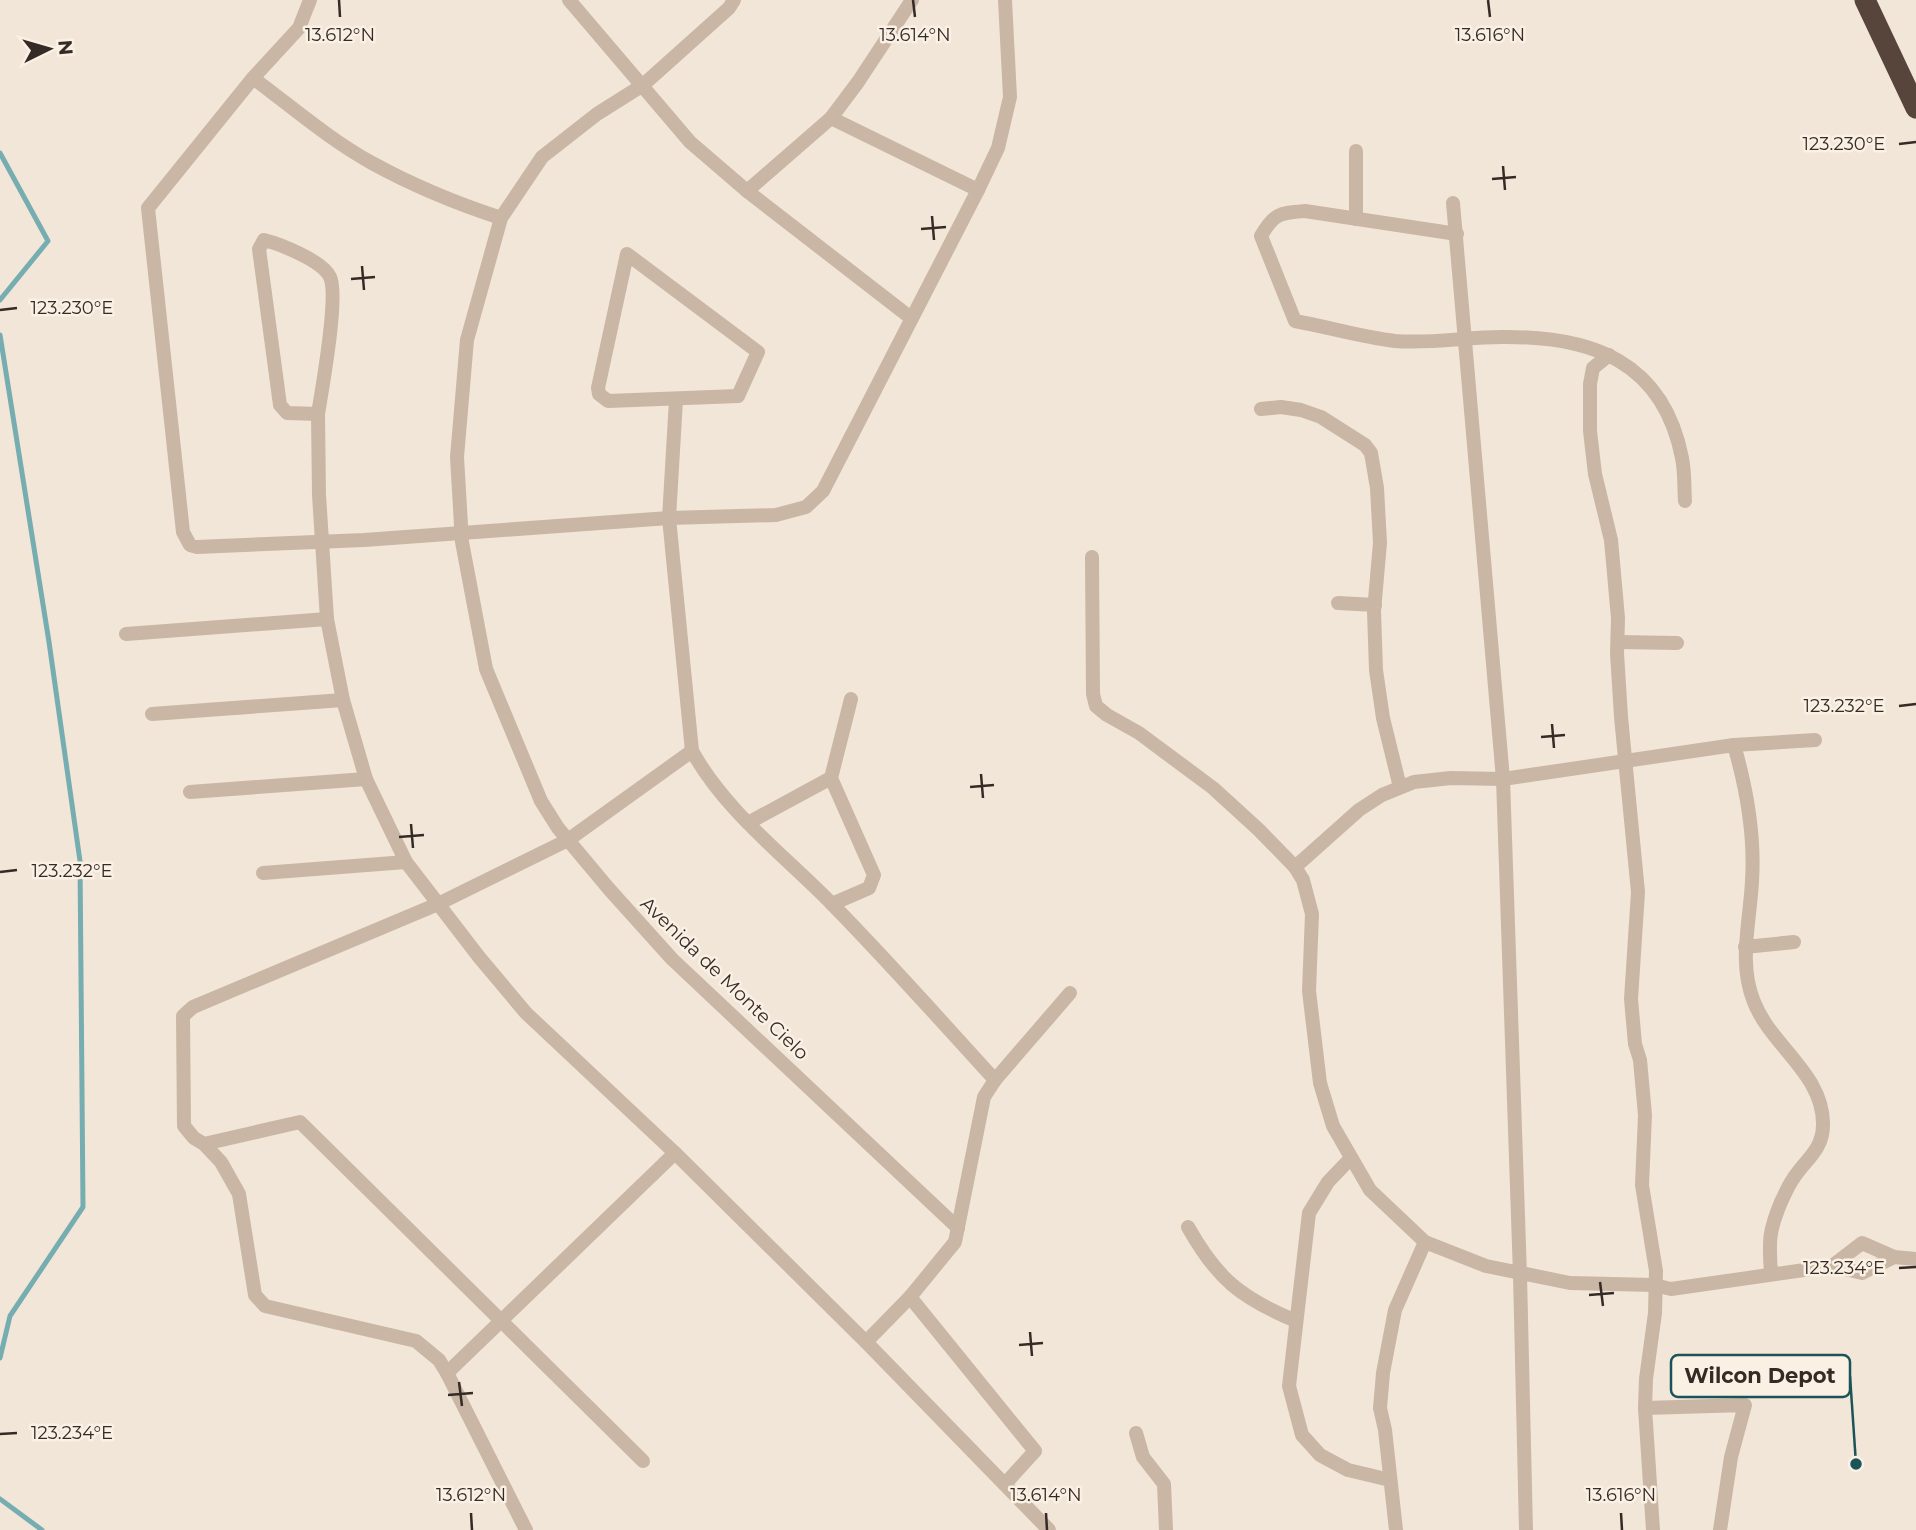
<svg xmlns="http://www.w3.org/2000/svg" width="1916" height="1530" viewBox="0 0 1916 1530" font-family="Montserrat,sans-serif">
<rect width="100%" height="100%" fill="#f2e6d8"/>
<g fill="none" stroke-linecap="round" stroke-linejoin="round">
<!-- stream -->
<g stroke="#76adb0" stroke-width="5">
<polyline points="0,300 48,241 0,153"/>
<polyline points="0,335 49,642 80,861 83,1207 10,1316 0,1358"/>
<polyline points="0,1499 42,1530"/>
</g>
<!-- street -->
<g stroke="#cab6a4" stroke-width="14">
<polyline points="310,0 299,28 253,78 148,208 183,532 190,545 197,547 364,540 669,518 776,515 806,507 823,491 978,190 998,148 1010,97 1005,0"/>
<polyline points="569,0 690,142 747,191 911,318"/>
<polyline points="734,0 729,8 643,85 597,114 542,157 501,218 467,340 457,457 462,542 486,669 541,801 558,828 609,889 672,959 958,1228"/>
<path d="M 253,78 C 292,107 330,140 372,163 C 412,185 458,204 501,218"/>
<polyline points="831,118 978,190"/>
<polyline points="747,191 831,118 858,82 912,0"/>
<polyline points="1453,203 1503,779 1520,1275 1526,1530"/>
<polyline points="1356,219 1356,151"/>
<path d="M 1457,234 L 1305,211 C 1280,213 1274,213 1261,236 L 1295,321 C 1328,327 1362,337 1395,341 C 1431,344 1466,337 1502,337 C 1592,336 1663,361 1682,458 C 1685,472 1684,487 1685,501"/>
<path d="M 264,240 C 280,244 323,261 330,277 C 339,296 322,389 318,414 L 287,413 L 280,405 L 259,249 Z"/>
<polygon points="627,254 758,352 738,396 608,401 599,394 598,388"/>
<polyline points="1609,355 1593,368 1590,384 1590,431 1595,474 1611,540 1618,618 1617,653 1621,717 1638,892 1631,999 1635,1044 1640,1060 1645,1115 1642,1185 1656,1271 1655,1313 1646,1379 1645,1408 1745,1405 1731,1457 1720,1530"/>
<path d="M 676,400 L 669,518 L 692,751 C 726,812 784,855 832,904 C 888,961 941,1021 995,1080"/>
<polyline points="1261,409 1281,407 1301,410 1321,417 1365,445 1371,453 1377,488 1380,543 1374,611 1376,670 1383,718 1400,787"/>
<polyline points="318,414 319,495 327,619 343,700 366,779 406,862 479,957 526,1013 675,1153 866,1342 1049,1530"/>
<polyline points="1092,557 1093,694 1096,706 1107,715 1139,733 1213,788 1259,830 1295,867 1303,880 1312,914 1309,991 1320,1083 1333,1126 1370,1190 1425,1242 1486,1266 1570,1283 1654,1285 1671,1289 1832,1266 1862,1273 1894,1257"/>
<polyline points="1338,603 1375,605"/>
<polyline points="126,634 327,619"/>
<polyline points="1619,642 1677,643"/>
<polyline points="152,714 343,700"/>
<path d="M 1734,745 C 1747,790 1755,835 1752,881 C 1750,922 1738,963 1754,1002 C 1771,1046 1824,1074 1823,1125 C 1823,1150 1805,1160 1793,1179 C 1788,1186 1785,1194 1781,1202 C 1768,1233 1769,1242 1771,1274"/>
<polyline points="190,792 366,779"/>
<polyline points="748,823 831,778"/>
<polyline points="1295,867 1359,810 1382,795 1414,782 1451,778 1503,779 1734,745 1815,740"/>
<polyline points="263,873 406,862"/>
<polyline points="832,904 869,888 874,875 831,778 851,699"/>
<polyline points="1745,947 1794,942"/>
<polyline points="204,1144 221,1162 239,1194 255,1295 265,1306 416,1341 439,1360 447,1373"/>
<polyline points="1350,1159 1328,1182 1309,1213 1289,1386 1302,1435 1320,1455 1348,1470 1390,1480"/>
<path d="M 1188,1227 C 1217,1279 1241,1298 1296,1321"/>
<polyline points="1832,1266 1862,1243 1894,1257 1916,1259"/>
<polyline points="910,1297 1035,1451 1005,1484"/>
<polyline points="866,1342 910,1297 955,1242 984,1097 995,1080 1070,993"/>
<polyline points="1645,1408 1653,1530"/>
<polyline points="1136,1433 1143,1457 1164,1484 1166,1530"/>
<polyline points="643,1461 300,1122 204,1144 194,1138 184,1126 183,1016 193,1007 438,904 568,840 692,751"/>
<polyline points="526,1530 447,1373 675,1153"/>
<polyline points="1396,1530 1385,1430 1380,1408 1383,1373 1395,1310 1425,1242"/>
</g>
<!-- highway -->
<polyline stroke="#57453c" stroke-width="21" points="1865,0 1916,108"/>
</g>
<!-- ticks -->
<path fill="none" stroke="#352b26" stroke-width="2.5" d="M 339,0 L 340,17M 913,0 L 915,17M 1488,0 L 1490,17M 1899,144 L 1916,142M 1503,166 L 1505,190M 1492,179 L 1516,177M 932,216 L 934,240M 921,229 L 946,227M 362,266 L 364,290M 351,279 L 375,277M 0,310 L 17,308M 1899,706 L 1916,704M 1552,724 L 1554,748M 1541,737 L 1565,735M 981,774 L 983,798M 970,787 L 994,785M 411,824 L 413,848M 399,837 L 424,835M 0,872 L 17,870M 1899,1268 L 1916,1267M 1600,1282 L 1603,1306M 1589,1295 L 1614,1293M 1030,1332 L 1032,1356M 1019,1345 L 1043,1343M 459,1382 L 462,1406M 448,1395 L 473,1393M 0,1434 L 17,1433M 471,1513 L 472,1530M 1046,1513 L 1047,1530M 1621,1513 L 1622,1530"/>
<g text-anchor="middle" stroke-width="5" stroke-linejoin="round" paint-order="stroke">
<!-- street labels -->
<g font-size="19" fill="#352b26" stroke="#faf0e4">
<text transform="translate(725 978) rotate(44)" y="7">Avenida de Monte Cielo</text>
</g>
</g>
<g font-size="18" text-anchor="middle" fill="#352b26" stroke="#faf0e4" stroke-width="5" stroke-linejoin="round" paint-order="stroke">
<text x="340" y="41">13.612°N</text>
<text x="915" y="41">13.614°N</text>
<text x="1490" y="41">13.616°N</text>
<text x="1844" y="150">123.230°E</text>
<text x="72" y="314">123.230°E</text>
<text x="1844" y="712">123.232°E</text>
<text x="72" y="877">123.232°E</text>
<text x="1844" y="1274">123.234°E</text>
<text x="72" y="1439">123.234°E</text>
<text x="471" y="1501">13.612°N</text>
<text x="1046" y="1501">13.614°N</text>
<text x="1621" y="1501">13.616°N</text>
</g>
<!-- callouts -->
<path fill="none" stroke="#1a5458" stroke-width="2.5" d="M1856 1464L1850 1376"/>
<circle fill="#1a5458" stroke="#faf0e4" stroke-width="2.5" cx="1856" cy="1464" r="7"/>
<rect fill="#faf0e4" stroke="#1a5458" stroke-width="2.5" x="1671" y="1355" width="179" height="42" rx="7"/>
<g font-size="21" text-anchor="middle" font-weight="bold" fill="#352b26">
<text x="1760" y="1383">Wilcon Depot</text>
</g>
<!-- north arrow -->
<g transform="translate(49 49) rotate(85)" stroke="#faf0e4" stroke-width="5" paint-order="stroke">
<path d="M0-5L12 26L0 18L-12 26Z" fill="#352b26"/>
<text y="-10" font-size="19" font-weight="bold" text-anchor="middle" fill="#352b26">N</text>
</g>
</svg>
